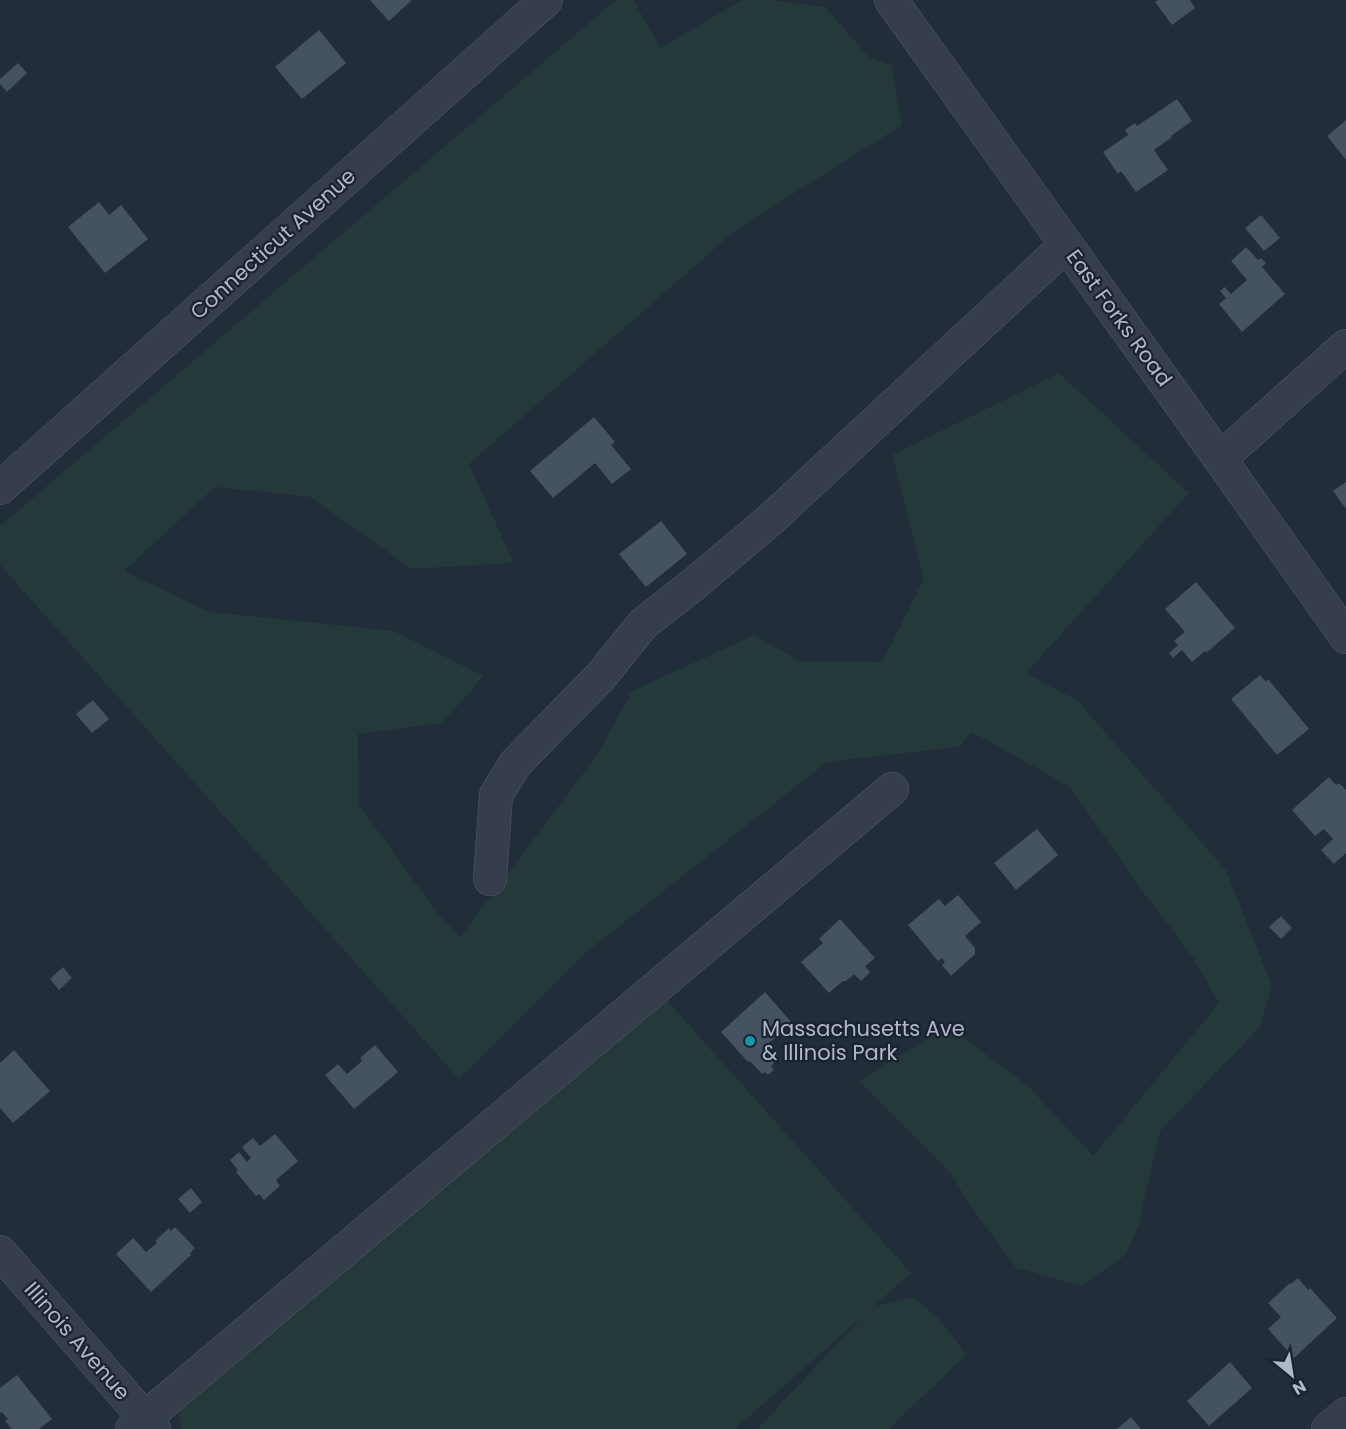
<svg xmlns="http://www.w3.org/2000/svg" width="1346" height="1429" viewBox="0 0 1346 1429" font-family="Poppins,sans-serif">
<rect width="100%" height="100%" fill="#212d39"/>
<!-- green -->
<g fill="#23393a">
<polygon points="616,0 633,0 661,48 742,0 772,0 825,7 869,57 891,65 902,125 736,230 469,464 514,563 412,569 310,497 215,487 124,571 209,612 394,631 484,676 442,723 358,734 359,805 436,911 460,937 597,755 632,691 754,635 800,661 882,662 924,579 892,455 1059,373 1189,493 1026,673 1078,701 1226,870 1272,986 1260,1027 1160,1131 1138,1228 1125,1255 1082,1286 1016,1268 972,1208 951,1174 859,1081 948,1026 1028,1086 1093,1156 1219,1003 1192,956 1140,888 1070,787 972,732 959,747 827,762 583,955 459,1079 0,565 0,526"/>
<polygon points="664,997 911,1273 873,1307 912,1297 940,1319 966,1355 889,1429 757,1429 864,1315 735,1429 181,1429 177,1402"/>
</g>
<!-- building -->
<g fill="#445261">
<polygon points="370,0 412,0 389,21"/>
<polygon points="1158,0 1190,0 1195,8 1172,25 1155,2"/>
<polygon points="319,30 346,63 302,99 275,67"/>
<polygon points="18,63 27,73 7,92 0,84 0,79"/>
<polygon points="1177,99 1192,121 1171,136 1172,137 1154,150 1168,170 1136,192 1121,171 1118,174 1103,152 1128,135 1125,130 1135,123 1137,126"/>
<polygon points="1346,120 1346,160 1327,136"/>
<polygon points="99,202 109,215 121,205 148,239 105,273 68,227"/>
<polygon points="1261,215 1280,238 1264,251 1245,228"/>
<polygon points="1246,247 1258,260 1261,258 1266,263 1262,267 1285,294 1242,332 1219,304 1226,298 1220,291 1225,287 1231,294 1247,280 1231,261"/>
<polygon points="594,417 615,442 611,445 631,469 612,484 595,463 553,498 530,471"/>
<polygon points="1346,482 1346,509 1333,491"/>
<polygon points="661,521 687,554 646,587 619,554"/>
<polygon points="1196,582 1235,628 1206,653 1205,651 1192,662 1182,650 1173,658 1169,653 1178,645 1174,641 1185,632 1165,609"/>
<polygon points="1260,675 1266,682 1268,679 1309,729 1277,755 1231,699"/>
<polygon points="93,700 109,719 92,733 76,714"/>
<polygon points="1329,777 1336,785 1339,783 1346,790 1346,853 1334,864 1321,850 1333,839 1324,829 1315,836 1292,810"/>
<polygon points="1037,829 1058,855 1016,890 994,863"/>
<polygon points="958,895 981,922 965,936 975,948 975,954 951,976 942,965 945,962 942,958 938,961 908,925 939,899 945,906"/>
<polygon points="1281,916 1292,928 1281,939 1269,927"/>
<polygon points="840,919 875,958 865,966 870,972 861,981 854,974 846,981 843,981 829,993 801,962 823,943 819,939"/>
<polygon points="63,967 72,978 59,990 50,979"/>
<polygon points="765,992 792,1023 762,1049 774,1063 771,1066 774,1070 768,1075 765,1072 762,1074 750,1061 748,1062 721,1032"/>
<polygon points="375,1045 398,1072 354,1109 325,1075 338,1064 347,1074 362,1061 360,1058"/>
<polygon points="14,1050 50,1091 13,1123 0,1108 0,1063"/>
<polygon points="275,1134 298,1161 276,1180 280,1186 264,1200 259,1194 256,1196 236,1172 238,1170 230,1160 239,1152 247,1162 251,1158 242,1147 253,1138 260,1146"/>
<polygon points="191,1188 202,1202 190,1213 178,1199"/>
<polygon points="175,1227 195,1248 190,1253 191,1255 151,1292 116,1254 133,1238 146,1252 157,1243 155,1241 169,1228 171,1231"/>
<polygon points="1298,1278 1308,1290 1310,1288 1337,1318 1294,1358 1268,1329 1281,1317 1268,1303 1290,1283 1291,1284"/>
<polygon points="1230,1362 1252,1388 1209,1426 1187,1401"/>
<polygon points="17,1375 52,1419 39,1429 12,1429 5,1421 8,1419 2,1412 0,1413 0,1388"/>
<polygon points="1131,1417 1141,1429 1117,1429"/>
</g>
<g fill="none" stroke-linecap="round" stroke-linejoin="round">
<defs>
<g id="minor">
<polyline points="891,0 1220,459 1346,637"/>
<polyline points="1220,459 1346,346"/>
<polyline points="0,488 546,0"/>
<polyline points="490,879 496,795 515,764 601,676 643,624 694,584 770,520 1066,245"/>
<polyline points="0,1252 154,1429"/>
<polyline points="132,1429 892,789"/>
<polyline points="1328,1429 1346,1414"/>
</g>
</defs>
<!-- minor casing -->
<use href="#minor" stroke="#535c67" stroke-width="34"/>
<!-- minor -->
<use href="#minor" stroke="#353e4a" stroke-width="33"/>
</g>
<!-- markers -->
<circle fill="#0f9aa8" stroke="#1a232e" stroke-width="2" cx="750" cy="1041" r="6"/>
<g text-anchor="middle" stroke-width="4.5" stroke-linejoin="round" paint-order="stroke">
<!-- street labels -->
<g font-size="21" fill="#b0b9c6" stroke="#1a232e">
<text transform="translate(273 244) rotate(-42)" y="7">Connecticut Avenue</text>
<text transform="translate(1119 318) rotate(54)" y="7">East Forks Road</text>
<text transform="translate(77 1341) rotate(49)" y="7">Illinois Avenue</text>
</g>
<!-- poi labels -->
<g font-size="21" fill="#b0b9c6" stroke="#1a232e" text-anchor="start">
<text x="762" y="1036">Massachusetts Ave<tspan x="762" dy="24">&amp; Illinois Park</tspan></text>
</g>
</g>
<!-- north arrow -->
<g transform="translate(1292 1375) rotate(150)" stroke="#1a232e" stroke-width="4.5" paint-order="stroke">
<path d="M0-4.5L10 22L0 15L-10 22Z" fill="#b0b9c6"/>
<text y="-9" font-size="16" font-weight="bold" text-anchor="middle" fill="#b0b9c6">N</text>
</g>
</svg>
